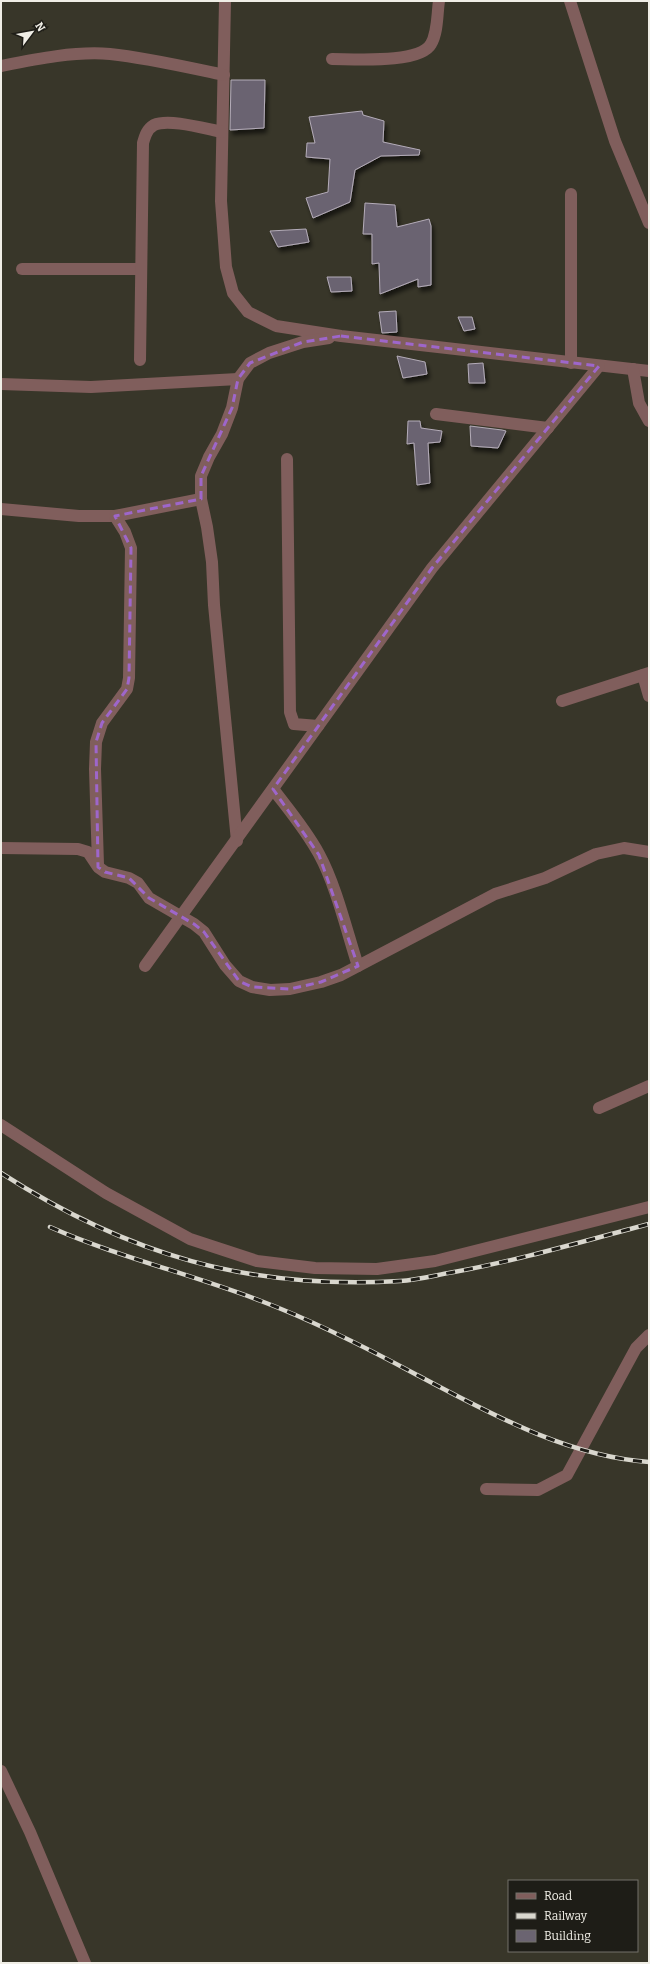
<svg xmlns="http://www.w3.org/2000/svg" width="650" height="1964" viewBox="0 0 650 1964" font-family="Bitter,serif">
<defs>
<filter id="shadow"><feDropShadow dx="2.5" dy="4.5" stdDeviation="2" flood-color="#0009"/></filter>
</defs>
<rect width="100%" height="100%" fill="#383629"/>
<!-- building -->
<g fill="#6b6471" stroke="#b4acb9" filter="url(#shadow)">
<polygon points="231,80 265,80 264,128 230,130"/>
<polygon points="362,111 363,115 384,121 383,142 420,150 419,155 381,156 355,170 350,202 313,218 306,198 328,192 330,159 306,157 307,143 315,143 309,117"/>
<polygon points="365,203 395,205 397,227 429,219 431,226 431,285 418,287 418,279 380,294 379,263 372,264 372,234 363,234"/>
<polygon points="306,229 309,242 278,247 270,231"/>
<polygon points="327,277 351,277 352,291 331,292"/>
<polygon points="396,311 397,332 382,333 379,312"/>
<polygon points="458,317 472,317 475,329 464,331"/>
<polygon points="397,356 425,362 427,374 403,378"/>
<polygon points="483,363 485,383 469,383 468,364"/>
<polygon points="408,421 420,421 421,428 442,431 440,442 428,443 430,483 417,485 414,443 407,444"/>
<polygon points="470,426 502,430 506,431 498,448 471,446"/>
</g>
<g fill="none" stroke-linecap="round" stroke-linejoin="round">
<!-- minor -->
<g stroke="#805e5c" stroke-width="12">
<polyline points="225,1 221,201 226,267 233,293 248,312 276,326 341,336 649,371"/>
<polyline points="570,1 615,141 649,223"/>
<path d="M 332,59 C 354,59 420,64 431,44 C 438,32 437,14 439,1"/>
<path d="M 1,66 C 36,59 75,51 110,54 C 148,58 186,67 224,75"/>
<polyline points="571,194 571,363"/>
<polyline points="22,269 141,269"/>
<path d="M 140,360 L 143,143 C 145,136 147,129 154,125 C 169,118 206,129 222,132"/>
<polyline points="633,369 639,403 649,421"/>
<polyline points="1,384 91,387 238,379"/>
<polyline points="436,414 548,428"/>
<polyline points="287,459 290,712 294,724 318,726"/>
<polyline points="1,509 79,516 115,516 201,499"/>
<polyline points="643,675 649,696"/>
<polyline points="562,701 649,673"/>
<path d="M 273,789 C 289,810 306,830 319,854 C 336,885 347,932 358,966"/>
<polyline points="237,841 214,605 212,562 207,527 201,499 201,476 209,457 222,434 232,408 238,379 250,363 269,353 303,342 329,338"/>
<polyline points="1,848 78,849 88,852 98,867 105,872 129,878 138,883 149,898 194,924 204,932 225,965 239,981 252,987 270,990 290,989 321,982 341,975 495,894 545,878 596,854 624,848 649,852"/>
<polyline points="98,865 95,769 96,742 102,723 127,689 129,678 131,548 125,532 115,516"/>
<polyline points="145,966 432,568 599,366"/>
<polyline points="599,1108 649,1086"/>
<polyline points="1,1125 106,1193 190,1239 257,1261 315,1268 377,1269 435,1261 649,1207"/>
<polyline points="486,1489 538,1490 567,1475 636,1348 649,1335"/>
<polyline points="1,1771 30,1832 85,1963"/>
</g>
<defs>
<g id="rail">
<path d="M 1,1173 C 128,1255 249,1290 400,1281 C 418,1280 436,1275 454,1272 C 520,1260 584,1241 649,1224"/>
<path d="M 50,1227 C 118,1257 191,1274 261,1301 C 314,1321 367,1348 417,1375 C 490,1413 565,1456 649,1462"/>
</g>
</defs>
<!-- rail casing -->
<use href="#rail" stroke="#d9d7ce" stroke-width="4.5"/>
<!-- rail -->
<use href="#rail" stroke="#1e1d17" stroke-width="3" stroke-dasharray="9" stroke-linecap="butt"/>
</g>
<!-- marked area -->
<path fill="none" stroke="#9e66cb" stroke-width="3" stroke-dasharray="8 5" stroke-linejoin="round" d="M 341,336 L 599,366 L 432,568 L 273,789 L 319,855 L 358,966 L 321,982 L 290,989 L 252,987 L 239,981 L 204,932 L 194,924 L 149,898 L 129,878 L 105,872 L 98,867 L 96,742 L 102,723 L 127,689 L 129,678 L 131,548 L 115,516 L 201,499 L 201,476 L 232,408 L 238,379 L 250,363 L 303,342 Z"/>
<!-- border -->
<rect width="650" height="1964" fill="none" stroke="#f0eee6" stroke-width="4"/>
<!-- legend -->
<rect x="508" y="1880" width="130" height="72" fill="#1e1d17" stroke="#72716a"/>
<rect x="516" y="1893" width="20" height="6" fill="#805e5c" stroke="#72716a"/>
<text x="544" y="1900" font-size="12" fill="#f0eee6">Road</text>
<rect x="516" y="1913" width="20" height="6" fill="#d9d7ce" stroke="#72716a"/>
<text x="544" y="1920" font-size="12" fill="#f0eee6">Railway</text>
<rect x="516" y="1930" width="20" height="12" fill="#6b6471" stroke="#72716a"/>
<text x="544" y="1940" font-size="12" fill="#f0eee6">Building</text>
<!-- north arrow -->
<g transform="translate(32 32) rotate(58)" stroke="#1e1d17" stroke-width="3" paint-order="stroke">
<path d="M0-3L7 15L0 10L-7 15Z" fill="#f0eee6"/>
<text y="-6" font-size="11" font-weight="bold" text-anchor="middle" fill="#f0eee6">N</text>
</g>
</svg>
